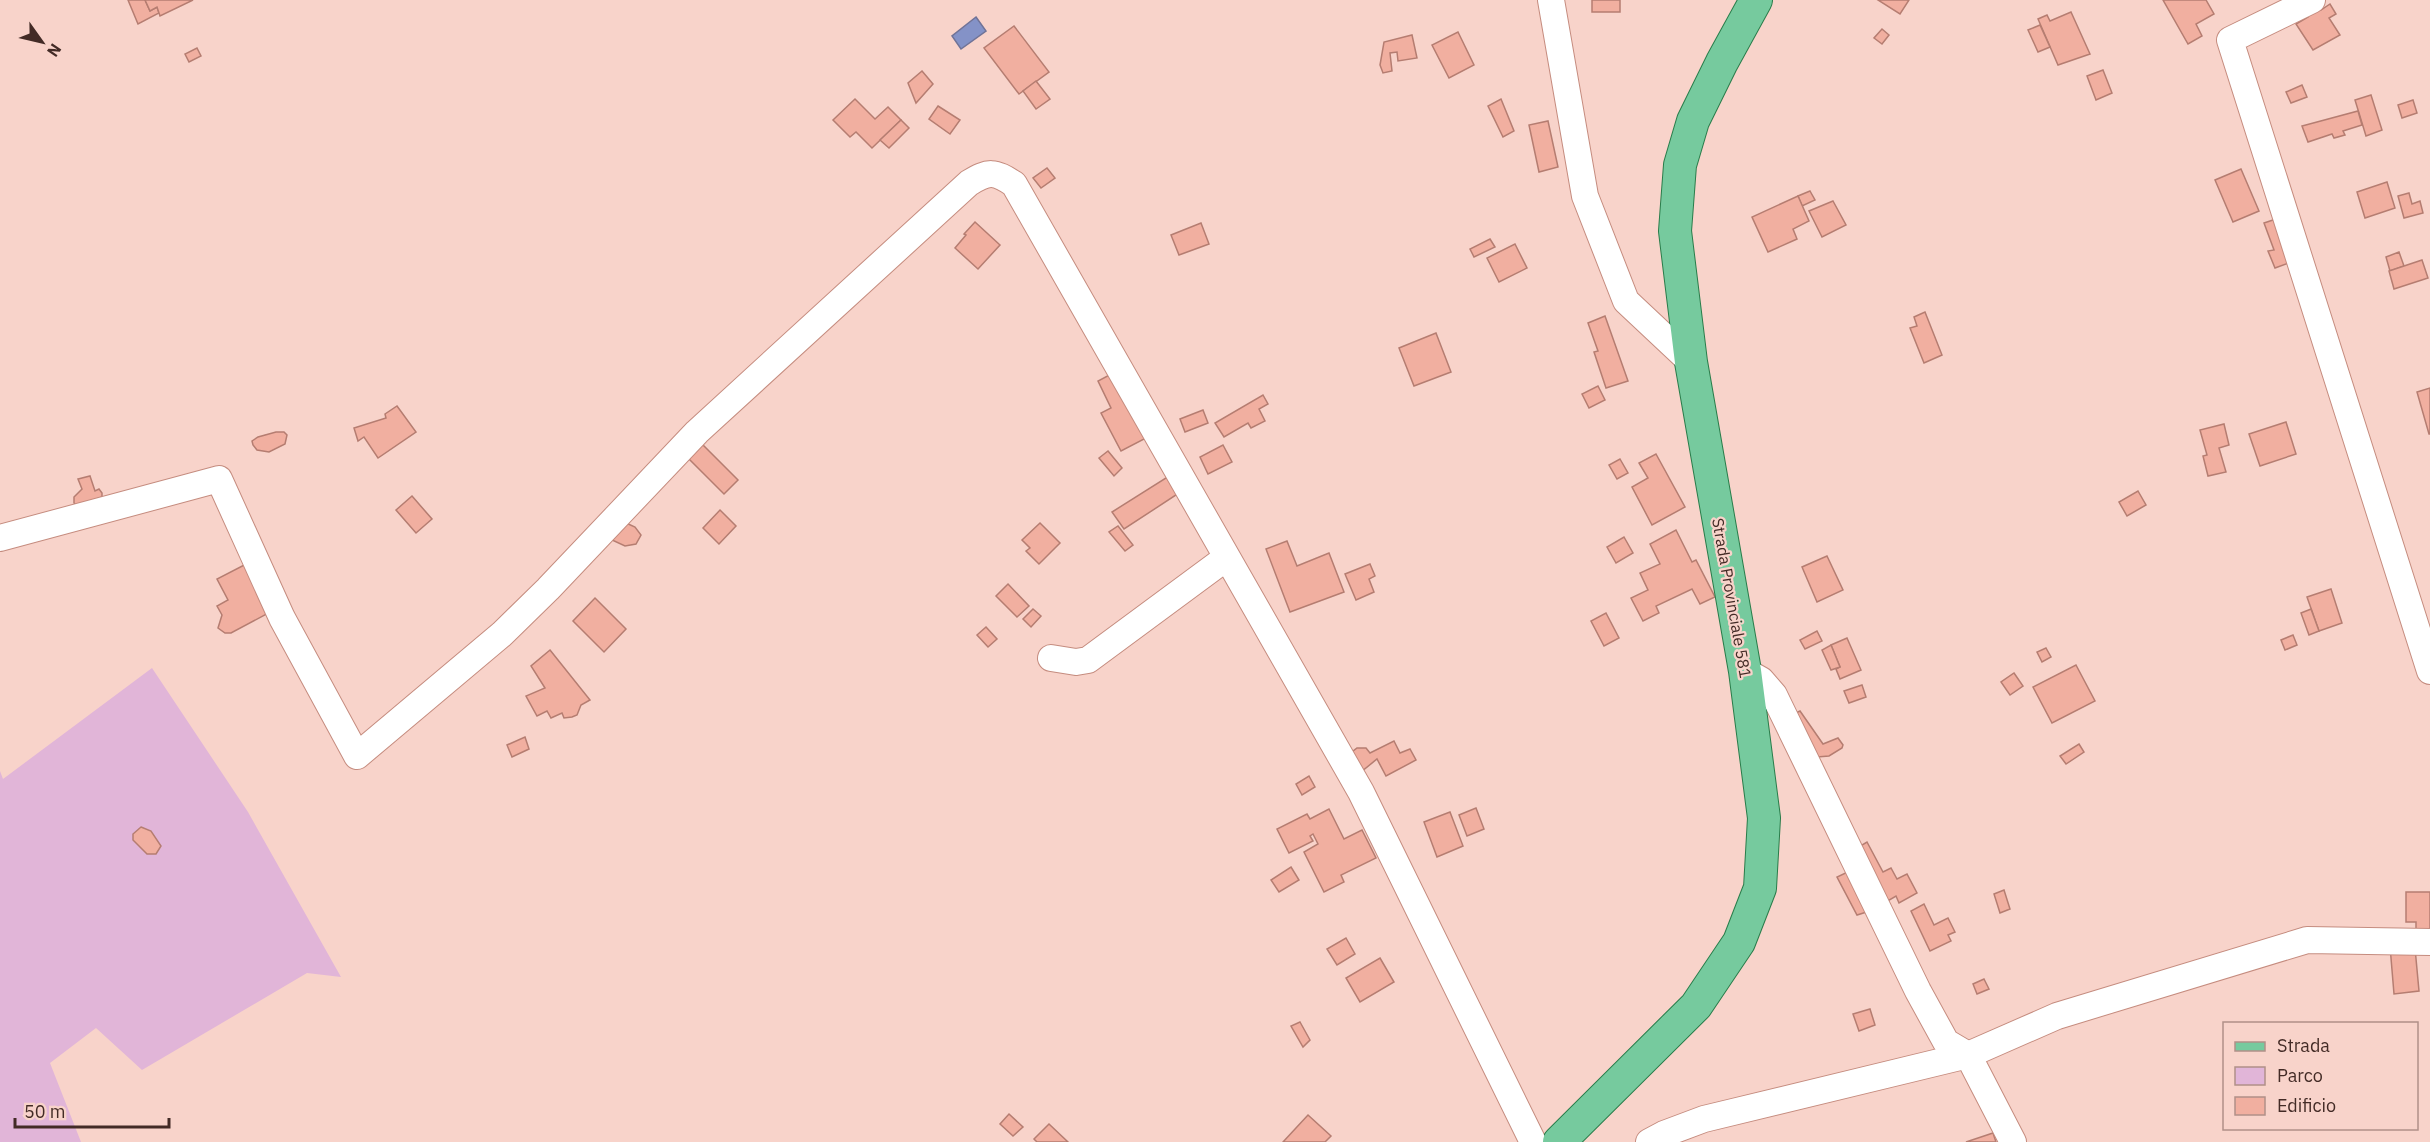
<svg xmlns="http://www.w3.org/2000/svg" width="2430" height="1142" viewBox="0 0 2430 1142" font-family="'IBM Plex Sans',sans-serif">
<rect width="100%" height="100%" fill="#f8d3ca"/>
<!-- green -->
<polygon fill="#e1b5d8" points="152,668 248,812 341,977 307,973 142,1070 96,1028 50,1063 81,1142 0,1142 0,771 3,779"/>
<!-- water -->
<polygon fill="#8492c7" stroke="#707397" stroke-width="1.5" points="976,17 986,31 961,49 952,36"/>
<!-- building -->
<g fill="#f1afa0" stroke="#b57d71" stroke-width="1.5">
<polygon points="128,0 145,0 150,11 157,7 159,13 138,24"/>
<polygon points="145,0 193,0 160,16 157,7 150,11"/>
<rect x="1592" y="0" width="28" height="12"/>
<polygon points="1878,0 1909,0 1900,14"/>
<polygon points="2163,0 2206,0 2214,14 2196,24 2202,36 2188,44"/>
<polygon points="2315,2 2321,10 2330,4 2336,14 2329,18 2340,35 2313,50 2296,24 2308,17 2304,10"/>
<polygon points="2071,12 2090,54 2058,65 2038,19 2047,15 2050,21"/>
<polygon points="2040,25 2050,47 2038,52 2028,30"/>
<polygon points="1014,26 1049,72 1019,94 984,48"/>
<polygon points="1882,29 1889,35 1882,44 1874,38"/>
<polygon points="1458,32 1474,65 1449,78 1432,45"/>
<polygon points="1412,35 1417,58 1398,61 1397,52 1390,53 1392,71 1383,73 1380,65 1384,42"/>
<polygon points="197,48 201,56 189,62 185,54"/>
<polygon points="2103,70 2112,93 2096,100 2087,76"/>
<polygon points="922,71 933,84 916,103 908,83"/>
<polygon points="1036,81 1050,99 1036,109 1023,91"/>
<polygon points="2302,85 2307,97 2291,103 2286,92"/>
<polygon points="2371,95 2382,130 2366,136 2355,100"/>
<polygon points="855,99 875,119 888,107 901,120 872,148 856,132 850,137 833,120"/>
<polygon points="1501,99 1514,131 1503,137 1488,106"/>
<polygon points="2413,100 2417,113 2402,118 2398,105"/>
<polygon points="938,106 960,120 950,134 929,119"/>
<polygon points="2358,111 2362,125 2343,131 2345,135 2334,138 2332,134 2308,142 2302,126"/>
<polygon points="901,120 909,128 889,148 880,140"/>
<polygon points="1548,121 1558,167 1539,172 1529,125"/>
<polygon points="1047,168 1055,178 1041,188 1033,178"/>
<polygon points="2241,169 2259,211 2233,222 2215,180"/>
<polygon points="2387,182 2395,208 2365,218 2357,192"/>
<polygon points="1810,191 1815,200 1802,206 1798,196"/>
<polygon points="2409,193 2412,204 2420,201 2423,213 2404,218 2398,196"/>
<polygon points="1798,196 1809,221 1793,229 1797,239 1768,252 1752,217"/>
<polygon points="1833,201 1846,225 1822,237 1809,211"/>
<polygon points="2279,218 2294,261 2275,268 2268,251 2274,250 2264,223"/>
<polygon points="975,222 1000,245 978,269 955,248 966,235 964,234"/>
<polygon points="1201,223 1209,244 1179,255 1171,235"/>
<polygon points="1490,239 1495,247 1474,257 1470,249"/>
<polygon points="1515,244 1527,268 1499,282 1487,258"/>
<polygon points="2399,252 2404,266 2390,271 2386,257"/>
<polygon points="2422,260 2428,278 2394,289 2389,271"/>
<polygon points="1925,312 1942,355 1924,363 1910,328 1917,326 1914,317"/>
<polygon points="1605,316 1628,381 1606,388 1594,352 1598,351 1588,323"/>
<polygon points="1436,333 1451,372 1414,386 1399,348"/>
<polygon points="1115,372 1148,437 1121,451 1101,413 1111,408 1098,381"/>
<polygon points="1598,386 1605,400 1589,408 1582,394"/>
<polygon points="2430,388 2430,434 2429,434 2417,392"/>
<polygon points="1263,395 1268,404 1259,409 1265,421 1251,428 1248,423 1224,437 1215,423"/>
<polygon points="397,406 416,432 378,458 364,437 358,441 354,428 386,418 385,414"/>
<polygon points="1203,410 1208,423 1185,432 1180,419"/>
<polygon points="2286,422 2296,454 2260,466 2249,434"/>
<polygon points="2224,424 2229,445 2219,448 2226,472 2208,476 2203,456 2207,455 2200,430"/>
<polygon points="276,432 284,432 287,435 285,444 269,452 257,450 253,445 252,441 258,437"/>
<polygon points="695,437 738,480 724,494 681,451"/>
<polygon points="1223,445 1232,462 1208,474 1200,457"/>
<polygon points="1108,451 1122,468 1114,476 1099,458"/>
<polygon points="1656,454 1685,507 1652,525 1632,487 1648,478 1639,463"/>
<polygon points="1620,459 1628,473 1617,479 1609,465"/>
<polygon points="90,476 95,491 99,489 102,493 102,497 77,506 74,503 74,497 82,489 78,479"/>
<polygon points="1169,476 1179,493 1124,529 1112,512"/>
<polygon points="2138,491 2146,505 2127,516 2119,502"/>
<polygon points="412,496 432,519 416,533 396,510"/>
<polygon points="720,510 736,526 719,544 703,528"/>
<polygon points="624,522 635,527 641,535 636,544 625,546 612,540"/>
<polygon points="1040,523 1060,543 1039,564 1026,551 1030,548 1022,540"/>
<polygon points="1118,526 1133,545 1125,551 1109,532"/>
<polygon points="1676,530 1692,562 1696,560 1715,597 1700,604 1692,589 1656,606 1659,613 1643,621 1631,598 1648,590 1640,573 1660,564 1650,544"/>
<polygon points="1624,537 1633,553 1616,563 1607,547"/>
<polygon points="1287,541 1297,566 1329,553 1344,592 1290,612 1266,549"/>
<polygon points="1827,556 1843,590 1817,602 1802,567"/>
<polygon points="250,562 276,609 231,633 225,633 218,628 222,615 217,606 228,600 217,579"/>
<polygon points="1370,564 1375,576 1369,579 1374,592 1356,600 1345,574"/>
<polygon points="1008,584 1029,606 1017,617 996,596"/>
<polygon points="2331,589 2342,623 2319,631 2307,597"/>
<polygon points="595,598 626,629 604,652 573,621"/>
<polygon points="1033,609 1041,616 1031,627 1023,619"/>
<polygon points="2311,609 2319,631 2309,635 2301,613"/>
<polygon points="1606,613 1619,638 1604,646 1591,621"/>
<polygon points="986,627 997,639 988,647 977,635"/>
<polygon points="1817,631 1822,641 1805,649 1800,640"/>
<polygon points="2293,635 2297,645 2285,650 2281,640"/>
<polygon points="1847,638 1861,670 1840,679 1836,669 1840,667 1831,645"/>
<polygon points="1831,645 1840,667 1831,670 1822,650"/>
<polygon points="2046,648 2051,657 2042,662 2037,652"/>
<polygon points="550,650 590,700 581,705 577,715 572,717 564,718 562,713 551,718 547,711 537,716 526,696 545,688 531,666"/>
<polygon points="2076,665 2095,701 2052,723 2033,687"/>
<polygon points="2014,673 2023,686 2010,695 2001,682"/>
<polygon points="1862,685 1866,697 1849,703 1844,691"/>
<polygon points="1800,711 1823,744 1838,738 1843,745 1842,748 1829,756 1817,757 1789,716"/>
<polygon points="525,737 529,749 512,757 507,745"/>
<polygon points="1394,741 1400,753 1410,749 1416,760 1386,776 1377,759 1361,772 1348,755 1357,748 1366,748 1370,753"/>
<polygon points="2079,744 2084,752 2066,764 2060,756"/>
<polygon points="1309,776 1315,787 1302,795 1296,784"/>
<polygon points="1476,808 1484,829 1467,836 1459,815"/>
<polygon points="1329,809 1344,839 1362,830 1376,858 1341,875 1344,882 1324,892 1304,852 1318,844 1313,834 1310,836 1313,841 1289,853 1277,829 1307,814 1310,819"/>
<polygon points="1450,812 1463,846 1437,857 1424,822"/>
<polygon points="141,827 151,831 161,846 156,854 147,854 133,840 133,834"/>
<polygon points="1867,842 1883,872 1891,868 1897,879 1907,874 1917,893 1899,903 1896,896 1886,902 1857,848"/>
<polygon points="1291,867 1299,880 1279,892 1271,880"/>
<polygon points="1854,869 1873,910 1857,915 1837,877"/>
<polygon points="2004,890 2010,909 2000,913 1994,894"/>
<polygon points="2406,892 2430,892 2430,931 2416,931 2416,922 2406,922"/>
<polygon points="1924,904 1934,925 1948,918 1955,932 1948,935 1951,941 1930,951 1911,911"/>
<polygon points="1346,938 1355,954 1337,965 1327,949"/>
<polygon points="2390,946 2415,948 2419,991 2394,994"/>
<polygon points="1380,958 1394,982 1360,1002 1346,978"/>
<polygon points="1984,979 1989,989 1977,994 1973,984"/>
<polygon points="1870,1009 1875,1025 1859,1031 1853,1014"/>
<polygon points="1300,1022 1310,1040 1303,1047 1291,1026"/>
<polygon points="1009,1114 1023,1127 1013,1136 1000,1124"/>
<polygon points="1308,1115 1331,1136 1325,1142 1283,1142"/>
<polygon points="1049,1124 1068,1142 1037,1142 1034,1139"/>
<polygon points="1993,1133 1996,1142 1966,1142"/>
</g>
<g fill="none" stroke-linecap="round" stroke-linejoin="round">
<defs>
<g id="minor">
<polyline points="1551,0 1585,196 1626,301 1691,362"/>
<polyline points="2312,0 2230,40 2430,671"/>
<path d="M 0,538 L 219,479 L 282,618 L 357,756 L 502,634 L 548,589 L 697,432 L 969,183 C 989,171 994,171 1014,184 L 1361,792 L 1533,1142"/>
<polyline points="1051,658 1076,662 1088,660 1226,558"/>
<polyline points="1745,671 1761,680 1774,695 1918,991 1946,1042 1968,1055 2013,1142"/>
<polyline points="1649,1142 1664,1134 1704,1119 1968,1055 2057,1016 2307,940 2430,942"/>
</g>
<polyline id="major" points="1559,1142 1696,1006 1739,942 1760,888 1764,818 1745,671 1691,362 1675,231 1680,165 1693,121 1722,62 1756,0"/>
</defs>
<!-- minor casing -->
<use href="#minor" stroke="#c58c7f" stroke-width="28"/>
<!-- major casing -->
<use href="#major" stroke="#297c4a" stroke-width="34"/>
<!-- minor -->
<use href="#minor" stroke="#fff" stroke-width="26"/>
<!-- major -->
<use href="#major" stroke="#76ca9e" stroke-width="32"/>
</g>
<g text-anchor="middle" stroke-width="4.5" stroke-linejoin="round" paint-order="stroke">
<!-- street labels -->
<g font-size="16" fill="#432b26" stroke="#f8d3ca">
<text transform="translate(1732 598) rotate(80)" y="6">Strada Provinciale 581</text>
</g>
</g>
<!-- legend -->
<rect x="2223" y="1022" width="195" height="108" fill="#f8d3ca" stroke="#b09088" stroke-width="1.5"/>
<rect x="2235" y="1042" width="30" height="9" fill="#76ca9e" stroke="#b09088" stroke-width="1.5"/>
<text x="2277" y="1052" font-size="18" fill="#432b26">Strada</text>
<rect x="2235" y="1067" width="30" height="18" fill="#e1b5d8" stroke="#b09088" stroke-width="1.5"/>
<text x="2277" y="1082" font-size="18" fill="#432b26">Parco</text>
<rect x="2235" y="1097" width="30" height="18" fill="#f1afa0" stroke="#b09088" stroke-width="1.5"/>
<text x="2277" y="1112" font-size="18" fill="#432b26">Edificio</text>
<!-- north arrow -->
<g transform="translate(42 42) rotate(124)" stroke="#f8d3ca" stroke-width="4.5" paint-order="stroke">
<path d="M0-4.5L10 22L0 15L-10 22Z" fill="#432b26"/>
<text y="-9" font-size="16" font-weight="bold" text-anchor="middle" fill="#432b26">N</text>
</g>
<!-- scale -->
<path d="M15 1118v9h154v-9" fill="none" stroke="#432b26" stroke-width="3"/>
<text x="24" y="1118" font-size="18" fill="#432b26" stroke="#f8d3ca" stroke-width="4.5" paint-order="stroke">50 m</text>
</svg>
